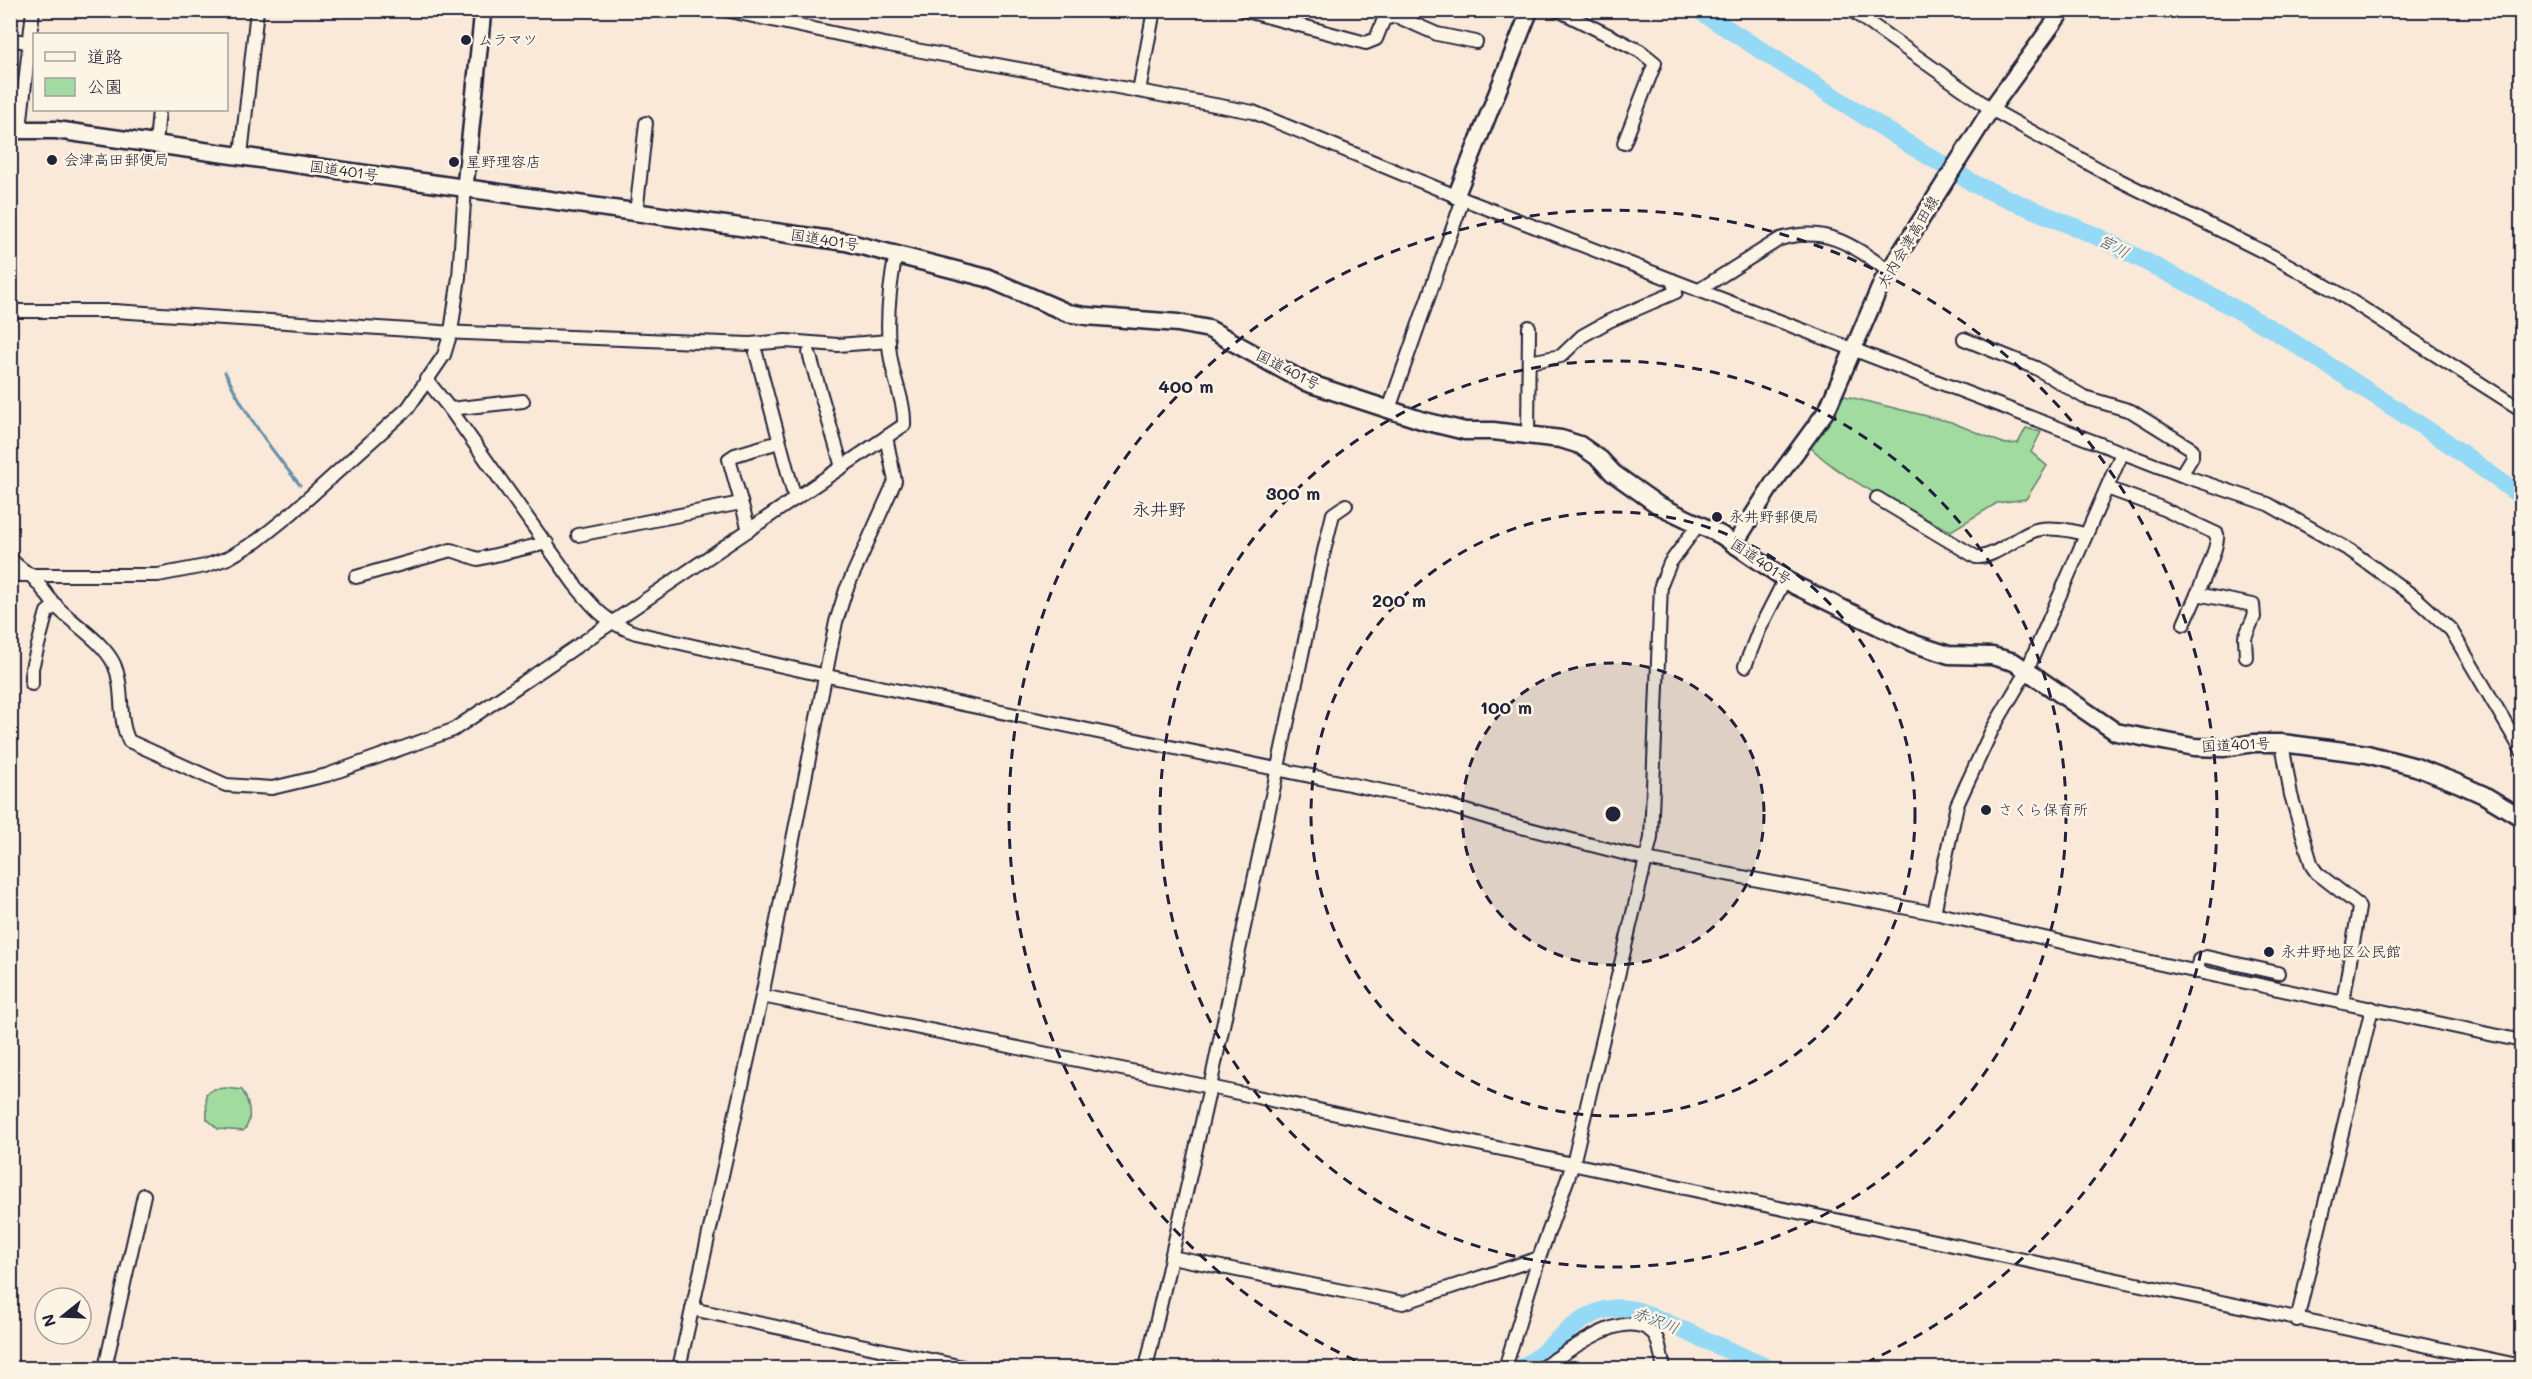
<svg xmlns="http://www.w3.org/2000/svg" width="2532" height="1379" font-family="Mali,'Klee One',sans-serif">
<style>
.green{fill:#a1dba0;stroke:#627e6e;stroke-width:1.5}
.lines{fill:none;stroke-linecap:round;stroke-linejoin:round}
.stream{stroke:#6690ab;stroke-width:3}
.river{stroke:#94d9f6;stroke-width:18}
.minor-casing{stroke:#22223b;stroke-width:16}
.major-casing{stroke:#22223b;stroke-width:20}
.highway-casing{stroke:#22223b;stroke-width:21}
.minor{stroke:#fcf5e5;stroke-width:12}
.major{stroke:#fcf5e5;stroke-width:15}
.highway{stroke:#fcf5e5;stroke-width:16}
.ring{fill:none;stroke:#22223b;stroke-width:3;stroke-dasharray:10 8}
.poi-dot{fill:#22223b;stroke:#fcf5e5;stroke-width:2}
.labels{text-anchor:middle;stroke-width:5;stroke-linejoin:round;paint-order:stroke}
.poi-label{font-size:15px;fill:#22223b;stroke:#fcf5e5;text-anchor:start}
.street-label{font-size:15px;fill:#22223b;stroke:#fcf5e5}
.water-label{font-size:16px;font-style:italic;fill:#445973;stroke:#fcf5e5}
.quarter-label{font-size:18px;fill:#22223b;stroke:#fcf5e5}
.centre{fill:#22223b;stroke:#fcf5e5;stroke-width:3}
.ring-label{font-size:18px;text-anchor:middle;font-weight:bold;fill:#22223b;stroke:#fcf5e5;stroke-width:5;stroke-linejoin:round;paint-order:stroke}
</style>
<rect width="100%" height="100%" fill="#fae9d9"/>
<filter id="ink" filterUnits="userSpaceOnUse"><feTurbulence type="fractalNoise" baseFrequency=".0167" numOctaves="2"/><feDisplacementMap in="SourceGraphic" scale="12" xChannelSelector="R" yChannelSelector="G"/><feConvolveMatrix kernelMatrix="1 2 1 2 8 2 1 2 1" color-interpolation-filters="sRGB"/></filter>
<g filter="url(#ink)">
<g class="green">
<path d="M 1837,394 L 1951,422 L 2005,444 L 2018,443 L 2026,428 L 2041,432 L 2031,452 L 2047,466 L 2026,499 L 1997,503 L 1951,531 C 1903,507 1849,485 1810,447 Z"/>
<path d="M 227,1088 L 242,1090 C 249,1101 254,1121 243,1131 L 218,1129 L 207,1119 L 206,1094 L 214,1089 Z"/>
</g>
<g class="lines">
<path class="stream" d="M 225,372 C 245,414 270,449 300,485"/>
<g class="river">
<path d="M 1698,10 L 1902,140 L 1978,186 L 2096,236 L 2203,291 L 2277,332 L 2445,441 L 2522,497"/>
<path d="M 1519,1368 C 1531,1364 1540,1356 1549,1347 C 1580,1320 1604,1297 1647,1314 L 1768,1368"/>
</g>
<g class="minor-casing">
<g id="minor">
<path d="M 725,10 L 889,45 L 1253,112 L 1463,199 L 1672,280 L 2181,475 L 2268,504 L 2351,551 L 2416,598 L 2451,630 L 2522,751"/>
<path d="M 1243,10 L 1366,43 L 1376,39 L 1384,19 L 1396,16 L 1437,34 L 1476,42"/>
<path d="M 1558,10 L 1640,51 L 1655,63 L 1624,143"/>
<path d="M 1851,10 L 1991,109 L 2111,176 L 2272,256 L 2337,292 L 2522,410"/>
<path d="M 10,40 L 30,42"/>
<path d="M 1139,91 L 1154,10"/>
<path d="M 20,129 L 33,10"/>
<path d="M 156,144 L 159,110"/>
<path d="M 241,155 L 257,10"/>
<path d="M 636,214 L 646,123"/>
<path d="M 1699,290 L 1780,239 C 1826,225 1852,245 1889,271"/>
<path d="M 10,311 L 114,311 L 441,332 L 723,343 L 750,344 L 786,341 L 838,345 L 889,341"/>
<path d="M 1964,339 L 2036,368 L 2084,397 L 2131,411 L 2192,449 L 2192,457 L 2181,475"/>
<path d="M 756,353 L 795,499"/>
<path d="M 809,353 L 842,467"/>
<path d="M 1529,362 L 1561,356 L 1582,336 L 1609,321 L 1676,292 L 1672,280"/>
<path d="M 426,379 L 450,409 L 575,585 C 595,609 606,623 636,633 L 827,676 L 1436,802 L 1502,822 L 1646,859 L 1934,913 L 2128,957 L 2522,1041"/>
<path d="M 450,409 L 523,401"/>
<path d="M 1389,409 L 1463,199"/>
<path d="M 1528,435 L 1529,327"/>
<path d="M 2107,488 L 2159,507 L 2217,534 C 2220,548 2191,607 2184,624"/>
<path d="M 1877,498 L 1976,557 C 1991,559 2016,538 2031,532 C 2044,525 2073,530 2086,535"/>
<path d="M 749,530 L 729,459 L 735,455 L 779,442"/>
<path d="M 578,535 L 741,503"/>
<path d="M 10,558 C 17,567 23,569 31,576 C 40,584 47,596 55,605 C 73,624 102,640 114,664 C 125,689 117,718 129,741 L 226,785 L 272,788 L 327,775 L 453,730 L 904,425 C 905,404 896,386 892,365 C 884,329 889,289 896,253"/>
<path d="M 10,575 L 158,575 L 205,566 L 228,558 L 257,541 L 292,513 L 408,408 L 444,355 L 451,332 L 459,277 L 465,187"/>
<path d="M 356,577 L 451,550 L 478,559 L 547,543"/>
<path d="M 2197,594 L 2253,605 L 2254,617 L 2245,637 L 2246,657"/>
<path d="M 1745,666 L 1759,630 L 1785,579"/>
<path d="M 32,684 L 32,668 L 45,619 L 47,612 L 56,605"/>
<path d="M 2282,743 L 2291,795 L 2312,866 L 2317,873 L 2357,904 L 2359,908 L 2343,1002"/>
<path d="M 1934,913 L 1957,805 L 1992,730 L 2027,670 L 2122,453"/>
<path d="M 2197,972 L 2199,960 L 2206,957 L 2278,973"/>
<path d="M 762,996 L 1210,1087 L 2522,1366"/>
<path d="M 1171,1257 L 1403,1303 L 1539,1258"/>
<path d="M 692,1309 L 968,1368"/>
<path d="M 2297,1320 L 2372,1008"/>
<path d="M 105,1368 L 144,1195"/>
<path d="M 679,1368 L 762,996 L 836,622 L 846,590 L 895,481 L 886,437"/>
<path d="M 1146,1368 L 1210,1087 L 1324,551 L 1333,514 L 1346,505"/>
<path d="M 1505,1368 L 1539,1258 L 1573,1164 L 1651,838 L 1661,585 L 1670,563 L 1698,525"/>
<path d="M 1541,1368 C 1566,1354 1624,1305 1653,1333 C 1660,1340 1661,1359 1664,1368"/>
</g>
</g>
<g class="major-casing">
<g id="major">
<path d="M 465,187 L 483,10"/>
<path d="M 1456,196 L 1530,10"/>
<path d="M 1734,545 L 1772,485 L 1827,410 L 1883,280 L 1991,109 L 2063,10"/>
</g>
</g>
<g class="highway-casing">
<path id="highway" d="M 10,130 L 56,130 L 846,242 L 987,278 L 1068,313 L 1086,316 L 1178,323 L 1209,329 L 1305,382 L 1424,421 L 1465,431 L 1493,431 L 1561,439 L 1580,445 L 1600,459 L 1613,473 L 1658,505 L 1721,535 L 1794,585 L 1915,644 L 1949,655 L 1992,656 L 2014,662 L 2116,732 L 2194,747 L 2224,748 L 2254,743 L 2282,743 L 2367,754 L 2416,767 L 2457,783 L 2484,795 L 2522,818"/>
</g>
<use href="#minor" class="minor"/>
<use href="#major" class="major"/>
<use href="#highway" class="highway"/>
</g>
</g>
<circle cx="1613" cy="814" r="151" fill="#22223b" fill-opacity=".12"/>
<g class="ring">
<circle cx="1613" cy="814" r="151"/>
<circle cx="1613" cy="814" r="302"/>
<circle cx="1613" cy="814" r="453"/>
<path d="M1372 1368A604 604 0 1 1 1854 1368"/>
</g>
<g class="poi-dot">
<circle cx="466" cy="40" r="6"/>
<circle cx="52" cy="160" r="6"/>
<circle cx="454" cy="162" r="6"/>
<circle cx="1717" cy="517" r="6"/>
<circle cx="1986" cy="810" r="6"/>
<circle cx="2269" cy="952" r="6"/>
</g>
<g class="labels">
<g class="poi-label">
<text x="478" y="45">ムラマツ</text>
<text x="64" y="165">会津高田郵便局</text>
<text x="466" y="167">星野理容店</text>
<text x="1729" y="522">永井野郵便局</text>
<text x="1998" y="815">さくら保育所</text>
<text x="2281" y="957">永井野地区公民館</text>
</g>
<g class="street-label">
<text transform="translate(344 171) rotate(8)" y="5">国道401号</text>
<text transform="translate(825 240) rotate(9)" y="5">国道401号</text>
<text transform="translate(1908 242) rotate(-59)" y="5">大内会津高田線</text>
<text transform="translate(1288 370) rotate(27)" y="5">国道401号</text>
<text transform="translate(1761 562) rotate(34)" y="5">国道401号</text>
<text transform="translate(2236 745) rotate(-3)" y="5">国道401号</text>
</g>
<g class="water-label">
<text transform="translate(2114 246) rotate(28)" y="6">宮川</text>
<text transform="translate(1656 1320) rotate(21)" y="6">赤沢川</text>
</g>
<g class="quarter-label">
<text x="1159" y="516">永井野</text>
</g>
</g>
<circle cx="1613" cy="814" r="9" class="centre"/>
<g class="ring-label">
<text x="1186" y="393">400 m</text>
<text x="1293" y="500">300 m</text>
<text x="1399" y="607">200 m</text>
<text x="1506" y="714">100 m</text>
</g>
<rect width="2532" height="1379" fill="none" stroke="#fcf5e5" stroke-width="36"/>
<rect x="18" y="18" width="2496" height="1343" fill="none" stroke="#22223b" stroke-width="2" filter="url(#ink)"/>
<rect x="33" y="33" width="195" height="78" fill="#fcf5e5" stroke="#a5a1a1" stroke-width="1.5"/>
<rect x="45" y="52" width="30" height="9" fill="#fcf5e5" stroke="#a5a1a1" stroke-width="1.5"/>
<text x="87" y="63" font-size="18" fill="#22223b">道路</text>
<rect x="45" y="78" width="30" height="18" fill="#a1dba0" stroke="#a5a1a1" stroke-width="1.5"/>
<text x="87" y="93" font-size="18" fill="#22223b">公園</text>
<g transform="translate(63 1316) rotate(252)"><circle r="28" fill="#fcf5e5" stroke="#a5a1a1" stroke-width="1.5"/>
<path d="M0-4.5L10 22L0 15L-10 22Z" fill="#22223b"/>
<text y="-9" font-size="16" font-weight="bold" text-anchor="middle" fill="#22223b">N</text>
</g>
</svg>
